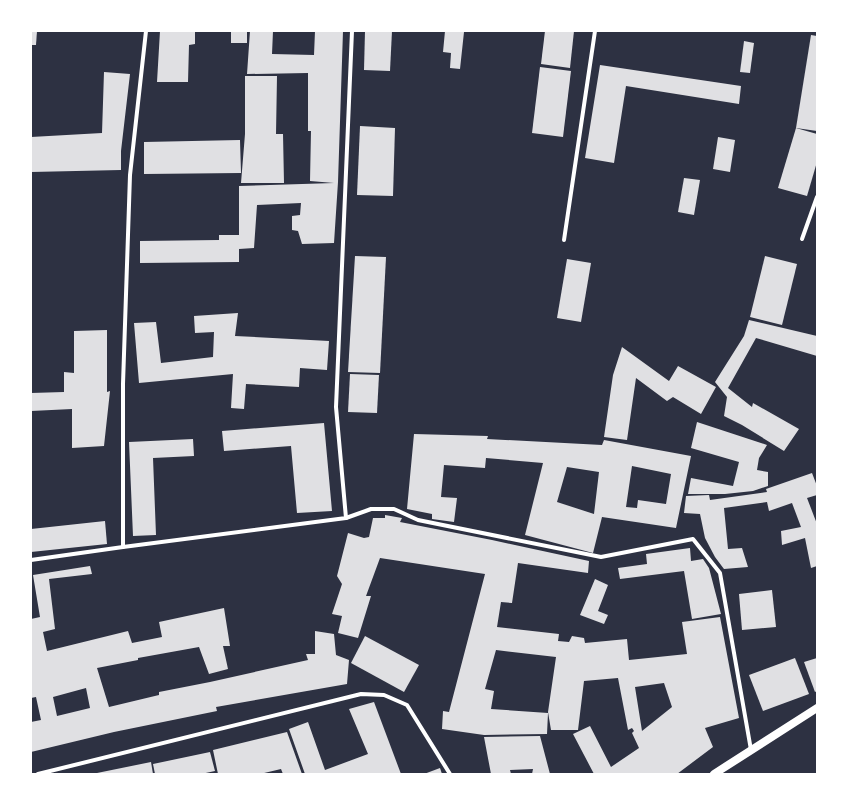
<svg xmlns="http://www.w3.org/2000/svg" width="848" height="805" font-family="Mulish,sans-serif">
<style>
.building{fill:#e0e0e3;fill-rule:evenodd}
.lines{fill:none;stroke-linecap:round;stroke-linejoin:round}
.minor{stroke:#fff;stroke-width:4}
.secondary{stroke:#fff;stroke-width:8}
</style>
<rect width="100%" height="100%" fill="#2d3142"/>
<g class="building">
<path d="M 31,31 L 37,31 L 36,45 L 31,45 Z"/>
<path d="M 160,31 L 195,31 L 195,44 L 189,45 L 188,82 L 157,82 Z"/>
<rect x="231" y="31" width="16" height="12"/>
<path d="M 250,31 L 273,31 L 272,54 L 314,55 L 315,31 L 343,31 L 338,182 L 334,243 L 302,244 L 298,231 L 292,230 L 292,216 L 300,215 L 301,203 L 257,205 L 254,248 L 239,249 L 239,262 L 140,263 L 140,241 L 219,240 L 219,235 L 239,235 L 239,186 L 334,183 L 310,181 L 311,131 L 308,131 L 308,73 L 247,74 Z"/>
<path d="M 365,31 L 392,31 L 390,71 L 364,70 Z"/>
<path d="M 445,31 L 464,32 L 460,69 L 450,68 L 451,53 L 443,52 Z"/>
<path d="M 545,31 L 574,31 L 570,68 L 541,64 Z"/>
<path d="M 811,35 L 817,36 L 817,131 L 796,128 Z"/>
<path d="M 744,41 L 754,43 L 750,73 L 740,72 Z"/>
<path d="M 600,65 L 741,86 L 739,104 L 626,86 L 614,163 L 585,158 Z"/>
<path d="M 540,67 L 571,71 L 563,137 L 532,133 Z"/>
<path d="M 104,72 L 130,74 L 121,151 L 121,170 L 31,172 L 31,137 L 102,133 Z"/>
<path d="M 245,76 L 277,76 L 276,134 L 283,134 L 284,183 L 241,183 L 245,134 Z"/>
<path d="M 360,126 L 395,128 L 393,196 L 357,195 Z"/>
<path d="M 796,128 L 817,134 L 817,162 L 807,196 L 778,188 Z"/>
<path d="M 718,137 L 735,140 L 730,172 L 713,169 Z"/>
<path d="M 240,140 L 241,173 L 144,174 L 144,142 Z"/>
<path d="M 684,178 L 700,180 L 694,215 L 678,212 Z"/>
<path d="M 355,256 L 386,257 L 380,373 L 348,372 Z"/>
<path d="M 765,256 L 797,264 L 782,325 L 750,317 Z"/>
<path d="M 567,259 L 591,263 L 581,322 L 557,318 Z"/>
<path d="M 238,313 L 235,336 L 329,341 L 327,370 L 300,368 L 299,387 L 246,384 L 244,409 L 231,408 L 233,374 L 139,383 L 134,323 L 156,322 L 161,363 L 213,357 L 214,332 L 195,333 L 194,316 Z"/>
<path d="M 749,320 L 817,336 L 817,356 L 756,338 L 728,388 L 752,407 L 753,403 L 799,429 L 784,451 L 742,425 L 724,416 L 727,397 L 715,382 L 744,336 Z"/>
<path d="M 107,330 L 107,392 L 110,391 L 104,446 L 72,448 L 72,409 L 31,411 L 31,393 L 64,392 L 64,372 L 74,373 L 74,331 Z"/>
<path d="M 622,347 L 669,381 L 678,366 L 716,387 L 701,414 L 673,397 L 667,401 L 636,378 L 627,440 L 604,437 L 613,375 Z"/>
<path d="M 350,374 L 379,375 L 377,413 L 348,412 Z"/>
<path d="M 697,422 L 767,445 L 759,458 L 757,470 L 768,472 L 768,486 L 753,491 L 725,494 L 688,494 L 691,478 L 733,486 L 739,462 L 691,448 Z"/>
<path d="M 324,423 L 332,511 L 297,513 L 291,446 L 224,451 L 222,431 Z"/>
<path d="M 414,434 L 488,436 L 487,439 L 602,445 L 604,440 L 691,456 L 676,528 L 602,517 L 593,553 L 525,535 L 543,463 L 486,458 L 485,468 L 444,465 L 441,497 L 457,498 L 454,522 L 432,519 L 432,514 L 407,509 ZM 632,466 L 671,474 L 666,504 L 638,500 L 637,508 L 626,507 ZM 567,467 L 599,472 L 594,514 L 557,502 Z"/>
<path d="M 193,439 L 194,456 L 153,458 L 156,535 L 133,536 L 129,442 Z"/>
<path d="M 812,473 L 817,486 L 817,495 L 807,498 L 817,524 L 817,566 L 811,568 L 805,538 L 782,545 L 781,531 L 801,527 L 792,503 L 769,511 L 767,502 L 724,508 L 728,549 L 742,548 L 748,567 L 724,569 L 715,557 L 705,538 L 700,514 L 684,513 L 686,496 L 709,495 L 710,500 L 767,492 L 766,489 Z"/>
<path d="M 385,515 L 402,518 L 400,522 L 492,540 L 589,561 L 588,573 L 518,563 L 512,603 L 501,602 L 497,627 L 559,634 L 558,641 L 569,642 L 572,636 L 584,638 L 585,643 L 627,639 L 629,660 L 687,654 L 682,622 L 720,617 L 739,718 L 705,728 L 713,747 L 677,774 L 594,774 L 573,734 L 590,726 L 611,767 L 639,748 L 632,733 L 634,731 L 632,728 L 628,730 L 618,678 L 584,681 L 578,730 L 551,730 L 548,712 L 556,657 L 496,650 L 485,689 L 494,691 L 491,709 L 548,713 L 547,734 L 484,735 L 442,729 L 443,711 L 449,712 L 485,574 L 380,558 L 366,596 L 371,596 L 358,638 L 338,633 L 342,616 L 332,614 L 342,584 L 337,576 L 348,533 L 364,538 L 369,537 L 373,518 L 385,518 ZM 664,683 L 672,707 L 642,731 L 635,687 Z"/>
<path d="M 105,521 L 107,544 L 31,552 L 31,529 Z"/>
<path d="M 690,548 L 691,561 L 703,559 L 709,568 L 721,614 L 692,619 L 684,571 L 620,579 L 618,568 L 647,564 L 646,554 Z"/>
<path d="M 90,566 L 92,574 L 49,579 L 55,629 L 43,632 L 47,651 L 128,631 L 132,643 L 162,637 L 159,622 L 224,608 L 230,646 L 223,646 L 228,669 L 209,674 L 199,647 L 138,658 L 138,660 L 97,668 L 109,707 L 159,695 L 159,692 L 210,682 L 308,660 L 306,654 L 315,654 L 315,631 L 334,634 L 336,655 L 349,660 L 347,684 L 216,707 L 217,711 L 114,732 L 31,752 L 31,722 L 41,720 L 36,697 L 31,698 L 31,619 L 40,617 L 33,575 ZM 86,688 L 90,708 L 57,716 L 53,697 Z"/>
<path d="M 595,579 L 608,585 L 598,611 L 608,615 L 604,624 L 580,615 Z"/>
<path d="M 772,590 L 776,627 L 742,630 L 739,594 Z"/>
<path d="M 365,636 L 419,665 L 404,692 L 351,663 Z"/>
<path d="M 795,658 L 809,694 L 763,711 L 749,675 Z"/>
<path d="M 817,658 L 817,691 L 815,692 L 804,662 Z"/>
<path d="M 374,702 L 401,774 L 305,774 L 289,729 L 308,722 L 325,770 L 368,754 L 349,709 Z"/>
<path d="M 287,732 L 302,774 L 283,774 L 281,769 L 260,774 L 218,774 L 213,750 Z"/>
<path d="M 540,736 L 550,774 L 532,774 L 533,769 L 510,770 L 511,774 L 491,774 L 484,737 Z"/>
<path d="M 210,752 L 215,771 L 201,774 L 155,774 L 153,764 Z"/>
<path d="M 151,762 L 153,774 L 97,774 L 97,773 Z"/>
<path d="M 440,768 L 442,774 L 424,774 Z"/>
</g>
<g class="lines">
<g class="minor">
<path d="M 802,239 L 817,197"/>
<path d="M 564,240 L 595,31"/>
<path d="M 346,518 L 371,509 L 394,509 L 418,520 L 601,557 L 693,539 L 720,573 L 751,750"/>
<path d="M 123,547 L 346,518 L 336,407 L 352,31"/>
<path d="M 31,560 L 123,547 L 123,384 L 130,175 L 146,31"/>
<path d="M 38,774 L 361,694 L 384,695 L 407,705 L 450,774"/>
</g>
<path class="secondary" d="M 714,774 L 817,708"/>
</g>
<rect width="848" height="805" fill="none" stroke="#ffffff" stroke-width="64"/>
</svg>
